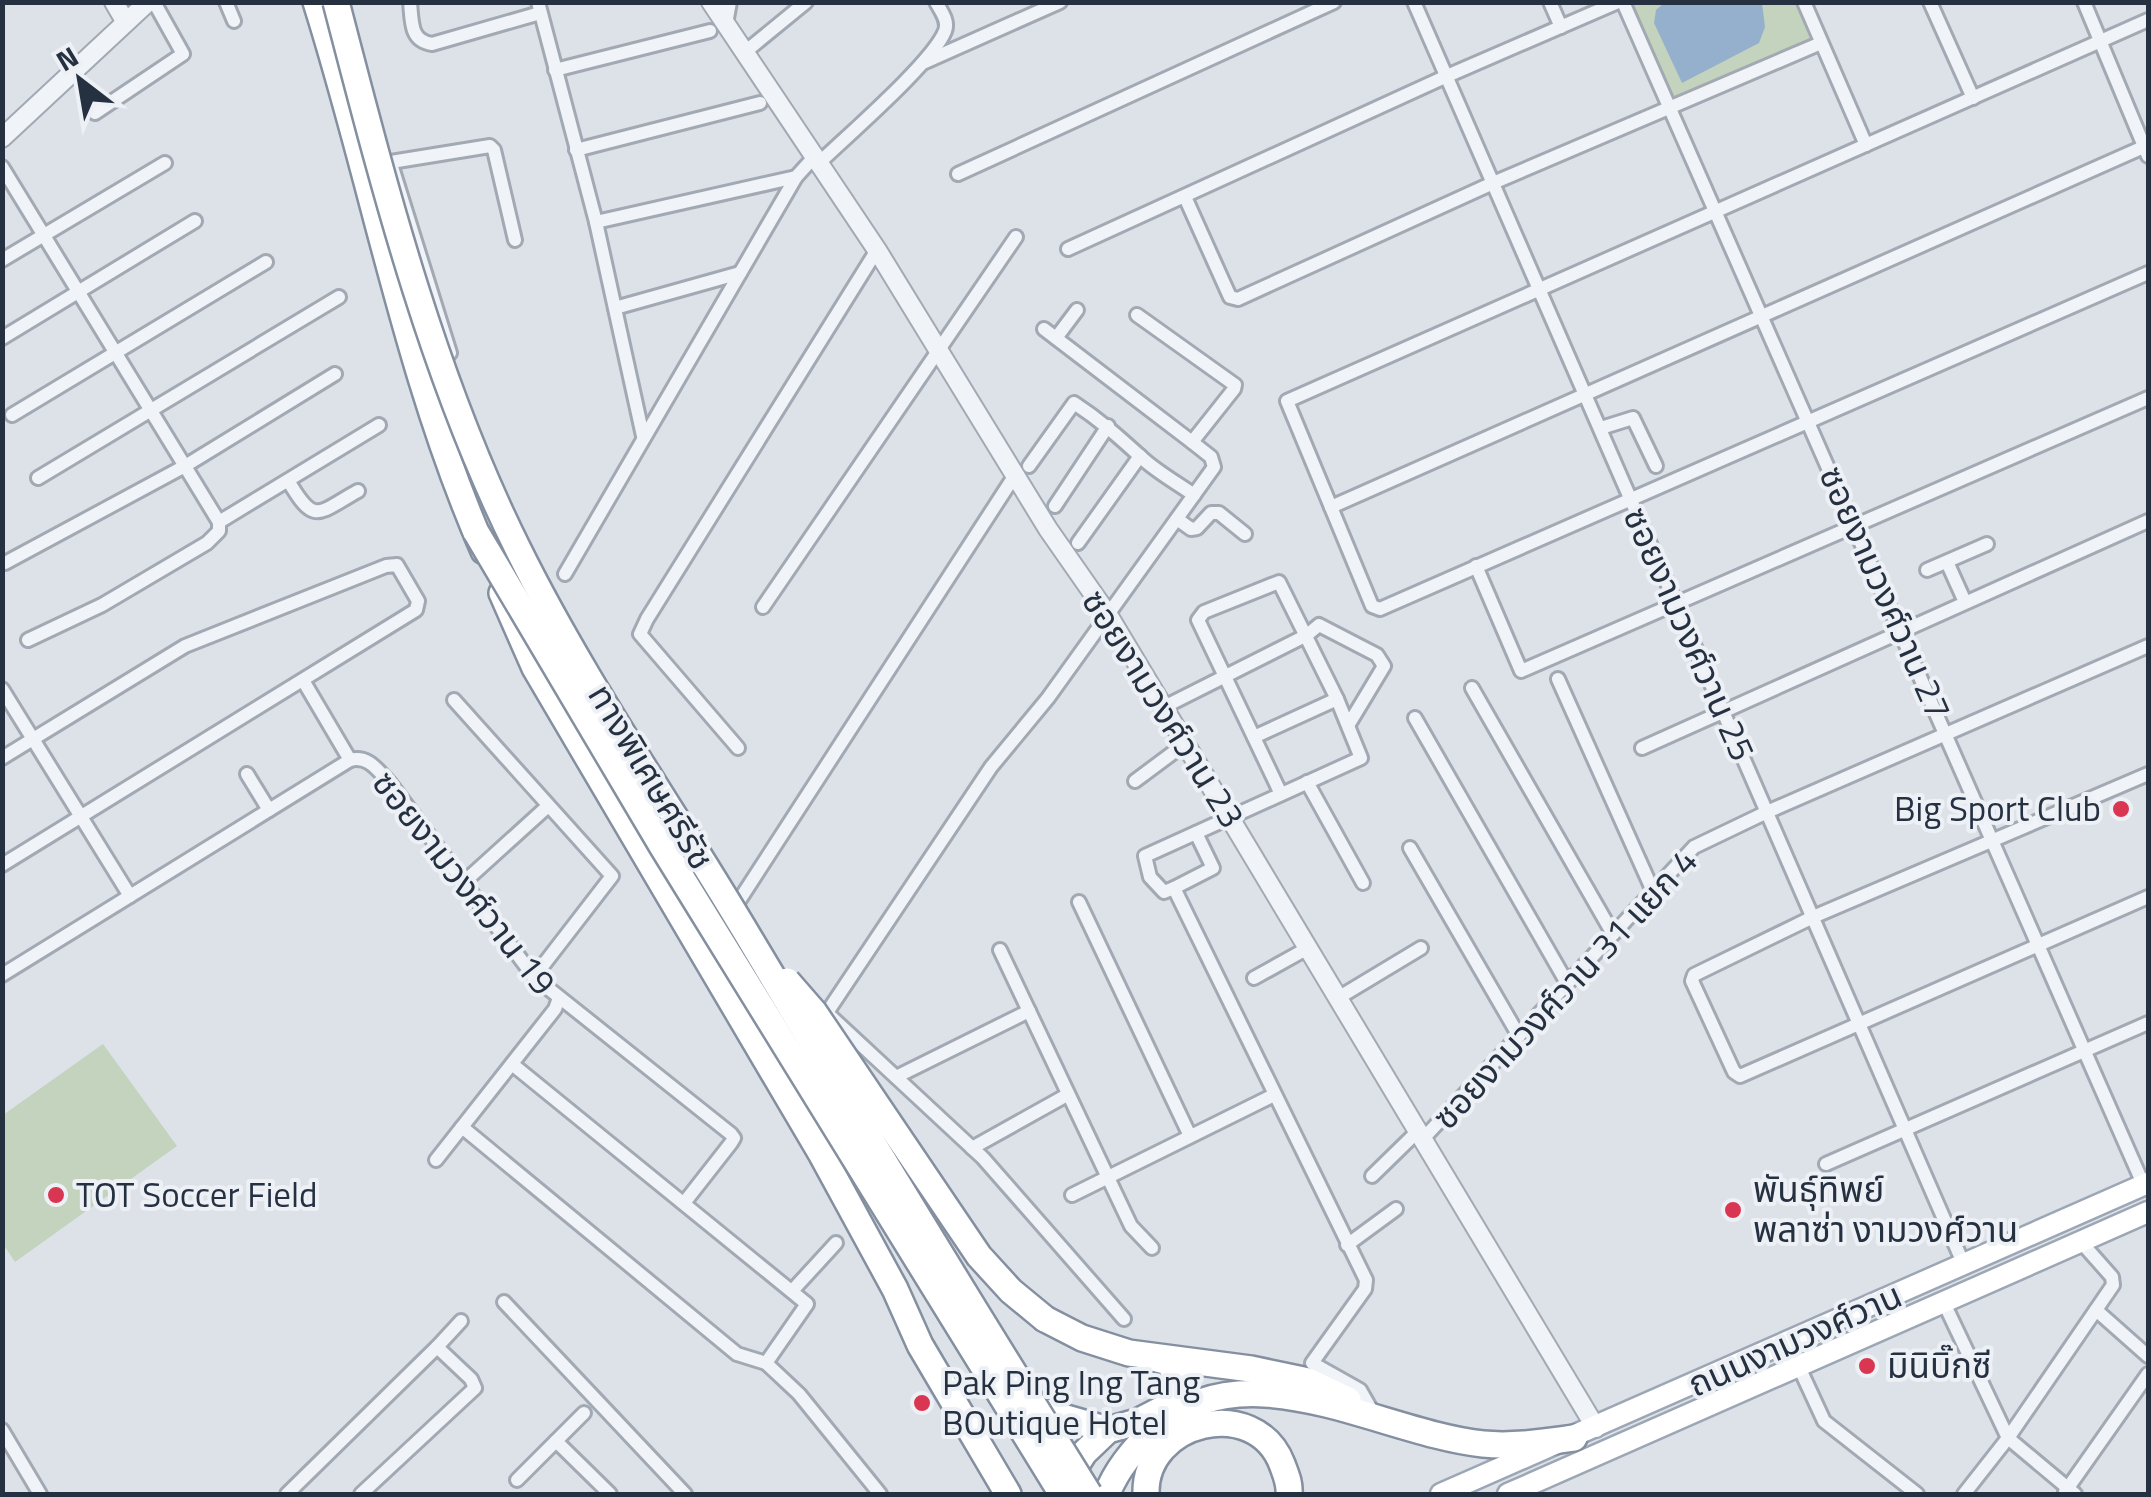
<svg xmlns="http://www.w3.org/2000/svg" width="2151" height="1497" font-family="'Titillium Web','Noto Sans Thai',sans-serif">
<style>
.green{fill:#c4d3be}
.water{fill:#95b0cc}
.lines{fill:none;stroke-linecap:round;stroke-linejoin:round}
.minor-casing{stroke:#a2a9b3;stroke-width:18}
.tertiary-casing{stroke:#a2a9b3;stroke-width:22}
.primary-casing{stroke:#9ca6b5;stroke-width:25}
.motorway-casing{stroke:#848fa0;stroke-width:30}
.minor{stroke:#f0f3f7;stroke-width:12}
.tertiary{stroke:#f0f3f7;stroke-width:18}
.primary{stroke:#fff;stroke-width:20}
.motorway{stroke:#fff;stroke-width:25}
.motorway-bridge-casing{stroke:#848fa0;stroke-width:30;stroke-linecap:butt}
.motorway-bridge{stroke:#fff;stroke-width:25}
.poi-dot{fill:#d93751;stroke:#edf1f6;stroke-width:4}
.labels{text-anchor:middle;stroke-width:8;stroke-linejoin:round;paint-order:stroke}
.street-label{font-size:35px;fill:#253041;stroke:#edf1f6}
.poi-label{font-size:35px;fill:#253041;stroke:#edf1f6;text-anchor:start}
</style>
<rect width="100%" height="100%" fill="#dde2e9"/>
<g class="green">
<path d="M 1625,2 L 1800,3 L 1817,41 L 1666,106 Z"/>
<path d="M 103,1044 L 177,1146 L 15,1262 L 3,1244 L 3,1115 Z"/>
</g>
<path class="water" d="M 1762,3 L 1765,27 L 1759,43 L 1682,83 L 1654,23 L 1656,10 L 1664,3 Z"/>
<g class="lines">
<g class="minor-casing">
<g id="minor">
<path d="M 226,2 L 234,21"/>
<path d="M 410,2 C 412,22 410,41 432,44 L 540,13"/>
<path d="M 538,2 L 596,222 L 643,436"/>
<path d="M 1414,2 L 1964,1265"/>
<path d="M 1550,2 L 1561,27"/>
<path d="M 1623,2 L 2144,1186"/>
<path d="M 1804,2 L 1866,145"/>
<path d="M 1930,2 L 1973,98"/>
<path d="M 2084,2 L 2148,156"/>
<path d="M 2148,20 L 1287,401 L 1372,606 L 1380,609 L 2148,273"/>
<path d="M 726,24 L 730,2"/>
<path d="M 745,52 L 806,2"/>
<path d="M 925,62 L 1060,2"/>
<path d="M 555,70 L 710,31"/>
<path d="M 95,113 L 183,54 L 154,2"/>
<path d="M 576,150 L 760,103"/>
<path d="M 391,162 L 490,146 L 494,150 L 515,240"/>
<path d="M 819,163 C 847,136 933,62 945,31 C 949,21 941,11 936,2"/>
<path d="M 2,167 L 219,522 L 219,531 L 207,543 L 102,605 L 28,640"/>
<path d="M 392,167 L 450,353"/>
<path d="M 958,174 L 1334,2"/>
<path d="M 1185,197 L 1230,297 L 1238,299 L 1493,183 L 1821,43"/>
<path d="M 596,222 L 796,177"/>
<path d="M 1068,249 L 1447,76 L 1618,2"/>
<path d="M 2,260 L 165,163"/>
<path d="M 615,308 L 740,273"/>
<path d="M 1137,315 L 1235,385 L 1234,389 L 1192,442"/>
<path d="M 2,338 L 195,221"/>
<path d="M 1056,338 L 1077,310"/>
<path d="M 12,415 L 266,262"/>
<path d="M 1601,428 L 1633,418 L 1656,466"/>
<path d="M 1029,466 L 1074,403 C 1100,420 1119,437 1142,458 C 1157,472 1177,483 1194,495"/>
<path d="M 38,478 L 339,297"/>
<path d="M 289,482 C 315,526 318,513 358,491"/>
<path d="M 1055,506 L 1108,426"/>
<path d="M 1331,507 L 2148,145"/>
<path d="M 1177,519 L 1191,529 L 1197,528 L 1211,513 L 1219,513 L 1245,534"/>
<path d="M 219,522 L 379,425"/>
<path d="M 1078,543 L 1140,456"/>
<path d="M 1947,562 L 1965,602"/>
<path d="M 5,563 L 185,466 L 335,374"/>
<path d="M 1476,566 L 1521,671 L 2148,398"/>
<path d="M 1927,570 L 1987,544"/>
<path d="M 565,574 L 796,177 L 815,156"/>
<path d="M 763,607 L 1016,237"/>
<path d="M 1558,679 L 1653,891"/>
<path d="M 304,682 L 350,760"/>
<path d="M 1472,688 L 1613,934"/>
<path d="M 2,689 L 130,896"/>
<path d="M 454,700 L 612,876 L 534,977"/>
<path d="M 1164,707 L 1307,635 L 1319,625 L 1377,655 L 1384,666 L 1349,724"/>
<path d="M 1415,718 L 1567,983"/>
<path d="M 1254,737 L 1337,699"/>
<path d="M 738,748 L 640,634 L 647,619 L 877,250"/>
<path d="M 1642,748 L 2148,521"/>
<path d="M 2,758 L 185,646 L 386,566 L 397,565 L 418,601 L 416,610 L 2,865"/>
<path d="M 247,774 L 269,810"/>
<path d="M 2148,774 L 1813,917 L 1694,975 L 1692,981 L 1734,1072 L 1740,1076 L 2148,897"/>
<path d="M 1135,781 L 1186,743"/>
<path d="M 1307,782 L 1363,883"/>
<path d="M 1281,794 L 1198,620 L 1204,612 L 1279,582 L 1337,699 L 1361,758 L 1145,856 L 1150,877 L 1164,892 L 1174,888 L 1366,1280 L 1365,1289 L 1312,1363 L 1360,1390 L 1372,1411"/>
<path d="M 1410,848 L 1519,1036"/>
<path d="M 463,883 L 548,806"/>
<path d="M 1174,888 L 1213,868 L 1196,833"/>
<path d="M 1079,902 L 1190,1136"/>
<path d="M 733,910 L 1015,475"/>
<path d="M 1000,950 L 1131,1226 L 1152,1248"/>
<path d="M 2,975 L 350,760 C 369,755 378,771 390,783 L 534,977 L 731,1134 L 734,1138 L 731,1143 L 684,1203"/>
<path d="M 1254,978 L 1308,948"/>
<path d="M 1338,998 L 1421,948"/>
<path d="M 827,1013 L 983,1158 L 1124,1319"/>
<path d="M 820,1023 L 991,767 L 1048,698 L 1214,467 L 1211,457 L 1192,442 L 1044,329"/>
<path d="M 512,1064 L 807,1304 L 766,1363 L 799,1394 L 880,1494"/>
<path d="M 896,1077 L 1029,1011"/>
<path d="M 462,1127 L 737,1354 L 766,1363"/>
<path d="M 1422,1140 L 1694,847 L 1767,812 L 2148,646"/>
<path d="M 972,1148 L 1067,1095"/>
<path d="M 436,1160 L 555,1009 L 559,998"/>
<path d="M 1826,1164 L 2148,1023"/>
<path d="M 1372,1176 L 1417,1132"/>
<path d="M 1072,1195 L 1274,1095"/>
<path d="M 1347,1245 L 1396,1209"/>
<path d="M 792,1291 L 836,1243"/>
<path d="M 504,1302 L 685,1494"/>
<path d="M 1944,1303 L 2008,1438 L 2075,1494"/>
<path d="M 2096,1310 L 2148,1356"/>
<path d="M 437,1347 L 461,1321"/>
<path d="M 1799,1367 L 1824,1421 L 1917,1494"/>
<path d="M 584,1413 L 556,1441 L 610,1494"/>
<path d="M 2,1430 L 40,1494"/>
<path d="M 517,1480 L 556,1441"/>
<path d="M 2065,1492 L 2148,1374"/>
<path d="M 287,1494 L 437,1347 L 471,1379 L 475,1388 L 361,1494"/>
<path d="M 1964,1494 L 2008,1438 L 2113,1285 L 2112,1277 L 2081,1242"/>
</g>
</g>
<g class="tertiary-casing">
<g id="tertiary">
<path d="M 114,2 L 125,21"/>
<path d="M 711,2 L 877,250 L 1048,529 L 1108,615 L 1596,1428"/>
<path d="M 2,138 L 148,2"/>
</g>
</g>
<g class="primary-casing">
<g id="primary">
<path d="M 1441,1494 L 2148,1183"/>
<path d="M 1508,1494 L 2148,1212"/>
</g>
</g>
<g class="motorway-casing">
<g id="motorway">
<path d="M 316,2 C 374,185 407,376 484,551"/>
<path d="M 502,593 L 535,668 L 822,1155 L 895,1289 L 920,1345 L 1008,1494"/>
<path d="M 1045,1319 L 1082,1338 L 1129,1353 L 1251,1369 L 1308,1381 L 1348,1400"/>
<path d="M 1021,1405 L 1108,1430"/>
<path d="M 1064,1484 L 1084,1453 L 1108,1430 L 1137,1422 L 1164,1408 L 1180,1390 L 1178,1377 L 1168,1362 L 1153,1358"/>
<path d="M 1107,1494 C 1117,1468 1135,1447 1156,1428 C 1248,1347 1380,1433 1483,1444 C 1514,1447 1544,1442 1574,1438"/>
<path d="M 1146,1494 C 1144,1421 1255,1394 1282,1464 C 1286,1475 1290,1483 1289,1494"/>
</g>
</g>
<use href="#minor" class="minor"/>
<use href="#tertiary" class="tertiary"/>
<use href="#primary" class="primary"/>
<use href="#motorway" class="motorway"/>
<g class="motorway-bridge-casing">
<g id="motorway-bridge">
<path d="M 336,2 C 384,186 432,376 517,547 C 584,683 673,809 750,939 C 861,1125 974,1310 1089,1494"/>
<path d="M 476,532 L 662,846 L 1062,1494"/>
<path d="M 787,981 L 814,1012 L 979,1256 L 1011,1291 L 1045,1319"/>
</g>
</g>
<use href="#motorway-bridge" class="motorway-bridge"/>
</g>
<g class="poi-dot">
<circle cx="2121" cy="809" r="10"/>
<circle cx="56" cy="1195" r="10"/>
<circle cx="1733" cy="1210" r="10"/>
<circle cx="1867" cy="1366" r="10"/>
<circle cx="922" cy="1403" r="10"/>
</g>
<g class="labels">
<g class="street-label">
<text transform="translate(1885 593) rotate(66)" y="12">ซอยงามวงศ์วาน 27</text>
<text transform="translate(1689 634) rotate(66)" y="12">ซอยงามวงศ์วาน 25</text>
<text transform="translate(1163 709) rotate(58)" y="12">ซอยงามวงศ์วาน 23</text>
<text transform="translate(651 777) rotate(59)" y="12">ทางพิเศษศรีรัช</text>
<text transform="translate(464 883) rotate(52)" y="12">ซอยงามวงศ์วาน 19</text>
<text transform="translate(1565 989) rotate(-47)" y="12">ซอยงามวงศ์วาน 31 แยก 4</text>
<text transform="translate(1795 1340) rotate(-24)" y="12">ถนนงามวงศ์วาน</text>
</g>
<g class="poi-label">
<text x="2101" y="821" text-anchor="end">Big Sport Club</text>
<text x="1753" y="1202">พันธุ์ทิพย์<tspan x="1753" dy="40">พลาซ่า งามวงศ์วาน</tspan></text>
<text x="76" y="1207">TOT Soccer Field</text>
<text x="1887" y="1378">มินิบิ๊กซี</text>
<text x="942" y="1395">Pak Ping Ing Tang<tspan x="942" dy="40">BOutique Hotel</tspan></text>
</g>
</g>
<rect width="2151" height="1497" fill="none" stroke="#253041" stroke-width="10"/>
<g transform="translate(80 80) rotate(329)" stroke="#edf1f6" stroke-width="8" paint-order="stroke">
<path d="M0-8L18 38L0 25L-18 38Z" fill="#253041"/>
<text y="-15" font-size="28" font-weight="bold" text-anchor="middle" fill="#253041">N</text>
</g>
</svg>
